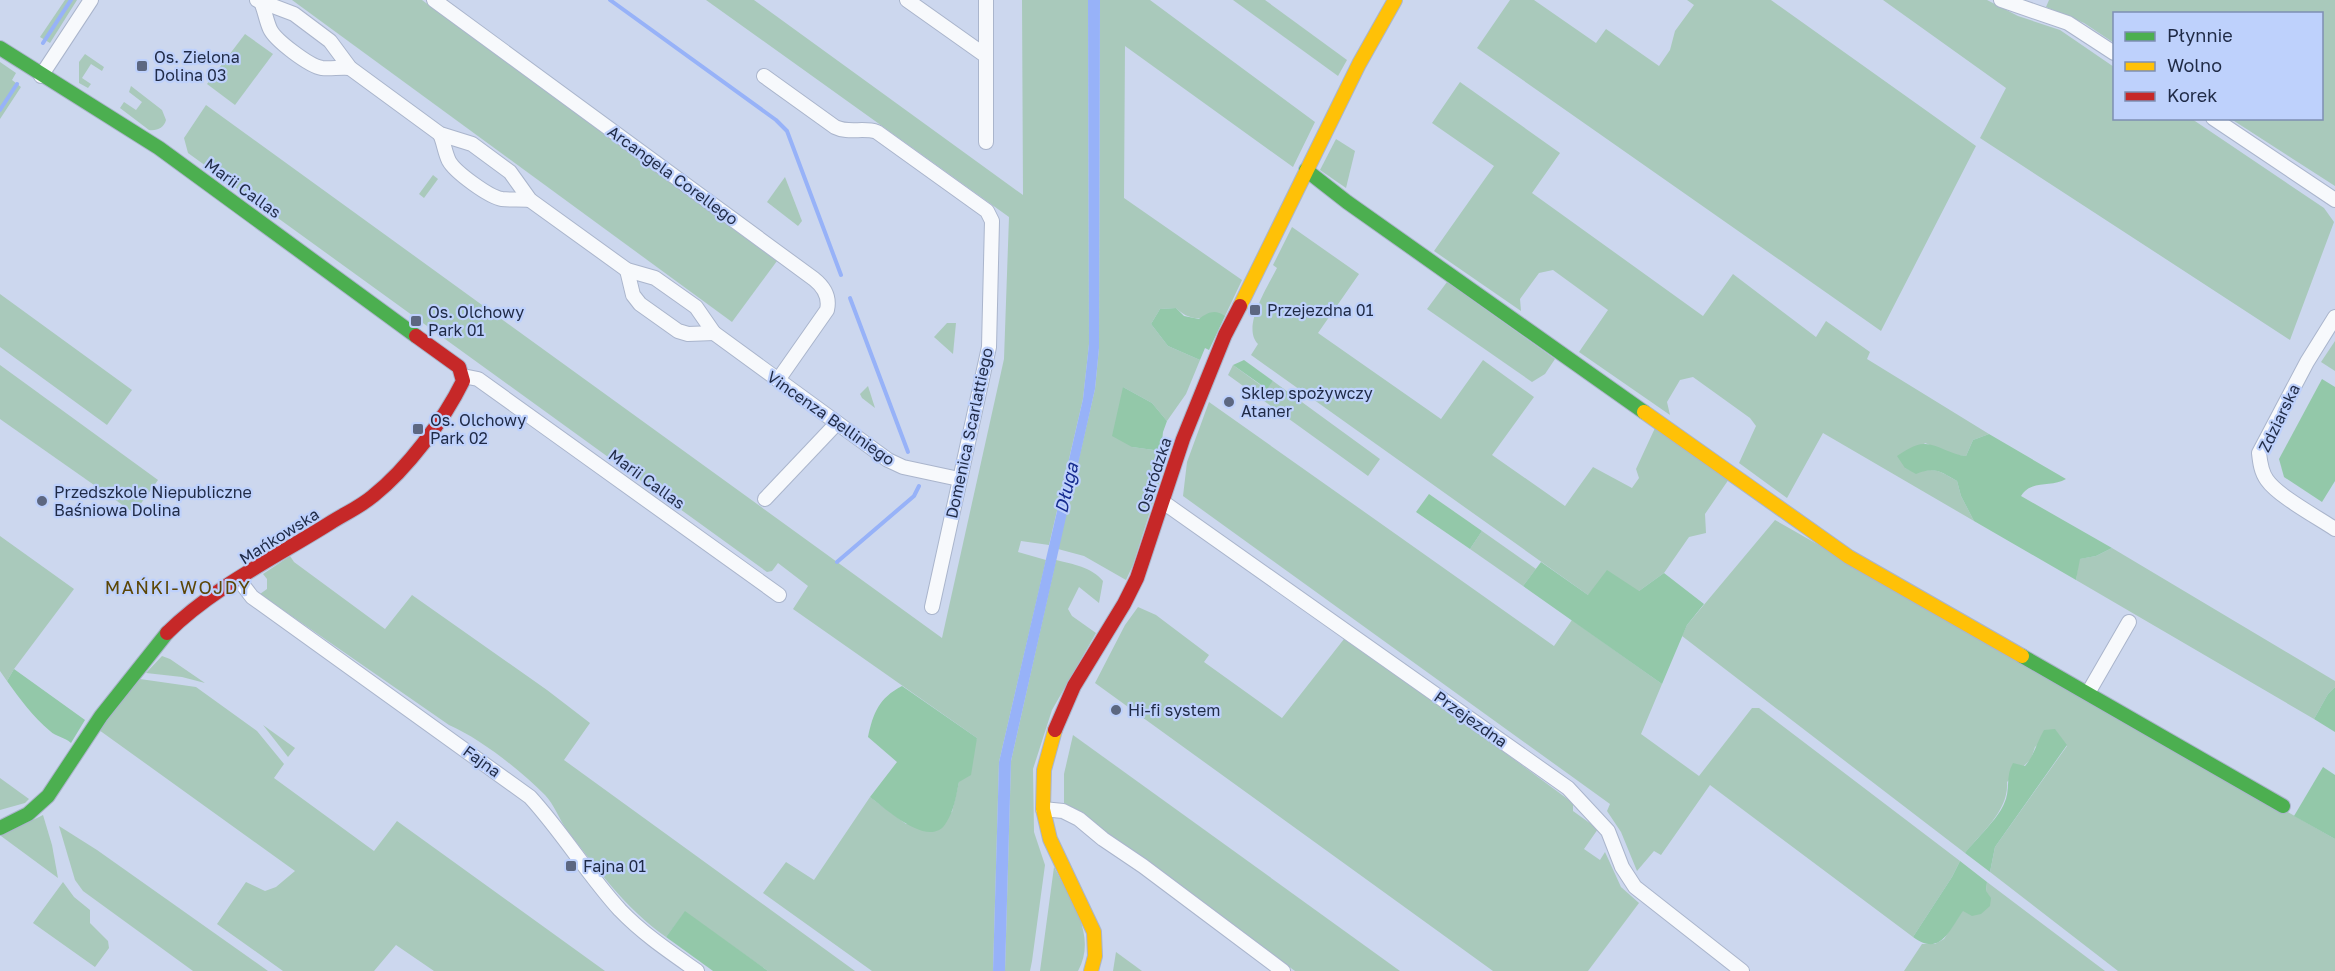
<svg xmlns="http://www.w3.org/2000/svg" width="2335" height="971" font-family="'Golos Text',sans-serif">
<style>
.green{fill:#a9c9bb}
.forest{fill:#93c8a9}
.water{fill:#97b2f8}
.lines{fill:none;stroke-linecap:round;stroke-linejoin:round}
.stream{stroke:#97b2f8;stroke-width:4}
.street-casing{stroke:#aab5cc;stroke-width:16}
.fast-casing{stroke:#aab5cc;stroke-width:16}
.slow-casing{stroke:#aab5cc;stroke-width:16}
.jam-casing{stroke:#aab5cc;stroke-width:16}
.street{stroke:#f7f9fc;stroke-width:14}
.fast{stroke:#4caf50;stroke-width:14}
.slow{stroke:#ffc107;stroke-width:14}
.jam{stroke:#c62828;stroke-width:14}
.poi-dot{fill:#5c6781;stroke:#bed1fc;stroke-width:2}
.labels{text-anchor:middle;stroke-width:4.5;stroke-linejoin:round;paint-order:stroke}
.poi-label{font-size:16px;fill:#1f2a46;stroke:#bed1fc;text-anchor:start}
.street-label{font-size:16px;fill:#1f2a46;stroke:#bed1fc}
.water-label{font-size:18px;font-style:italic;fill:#162b8f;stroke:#bed1fc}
.neighbourhood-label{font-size:18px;letter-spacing:1.5px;fill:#5c4606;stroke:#bed1fc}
</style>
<rect width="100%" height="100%" fill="#ccd7ee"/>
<g class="green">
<path d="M 65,0 L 77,0 L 50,43 L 40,37 Z"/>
<path d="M 292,0 L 422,0 L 777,261 L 732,322 Z"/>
<path d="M 706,0 L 754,0 L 1023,195 L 1022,0 L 1088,0 L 1089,344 L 1083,399 L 1049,545 L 1021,541 L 1018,552 L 1046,560 L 999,762 L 993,971 L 872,971 L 763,893 L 786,862 L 814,880 L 870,797 L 906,824 L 952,812 L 959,782 L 977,738 L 793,609 L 808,586 L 778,563 L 772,571 L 767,572 L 188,153 L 184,138 L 206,105 L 942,638 L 1004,359 L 1009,217 Z"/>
<path d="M 1100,0 L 1150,0 L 1315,122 L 1293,167 L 1125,46 L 1124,198 L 1242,280 L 1225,316 C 1205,318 1191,323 1176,308 L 1160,309 L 1151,324 L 1168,346 L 1200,360 L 1186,394 L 1167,421 L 1152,403 L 1123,387 L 1132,447 L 1161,451 L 1159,469 L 1155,477 L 1160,480 L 1133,565 L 1126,580 L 1084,556 L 1058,549 L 1095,389 L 1099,348 Z"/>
<path d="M 1233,0 L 1265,0 L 1347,60 L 1338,76 Z"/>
<path d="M 1510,0 L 1534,0 L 1596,43 L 1606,29 L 1659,66 L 1670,50 L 1675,31 L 1694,5 L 1687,0 L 1771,0 L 1976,146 L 1881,331 L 1477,48 Z"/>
<path d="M 1883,0 L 1987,0 L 2018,16 L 2060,30 L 2114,67 L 2114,118 L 2192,119 L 2324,208 L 2334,222 L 2290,340 L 1980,138 L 2006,88 Z"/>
<path d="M 2049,0 L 2335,0 L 2335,186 L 2231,119 L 2322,118 L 2322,14 L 2114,14 L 2114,43 L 2084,23 L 2046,7 Z"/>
<path d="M 245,34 L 273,54 L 235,105 L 207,84 Z"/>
<path d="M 85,54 L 104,67 L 102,71 L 91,64 L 82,78 L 91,84 L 88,88 L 79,83 L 79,62 Z"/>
<path d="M 0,62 L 16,73 L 12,80 L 21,87 L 0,119 Z"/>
<path d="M 1460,82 L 1560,153 L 1532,193 L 1703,316 L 1733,274 L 1816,337 L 1826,321 L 1870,352 L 1867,359 L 1989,434 L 1973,440 L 1966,456 L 1954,455 L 1925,443 L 1905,468 L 1916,473 C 1935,466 1941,472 1957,481 L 1961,496 L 1974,521 L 1823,433 L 1787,498 L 1739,463 L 1756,426 L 1750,418 L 1693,377 L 1680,380 L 1667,402 L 1670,415 L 1579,352 L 1608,310 L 1553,270 L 1539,273 L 1520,299 L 1521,311 L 1434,251 L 1494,166 L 1432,123 Z"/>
<path d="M 131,86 L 162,110 L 166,120 C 164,128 157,131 149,130 L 120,108 L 124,102 L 136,110 L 142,102 L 129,92 Z"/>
<path d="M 1336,139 L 1355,151 L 1346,188 L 1320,170 Z"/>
<path d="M 433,175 L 438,179 L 424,198 L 419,194 Z"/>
<path d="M 785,177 L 802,221 L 798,226 L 767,202 Z"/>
<path d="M 1292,227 L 1359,274 L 1318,333 L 1441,419 L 1483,360 L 1534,397 L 1492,455 L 1565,506 L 1593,467 L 1632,488 L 1639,478 L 1636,469 L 1655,428 L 1729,479 L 1705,514 L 1706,533 L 1689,537 L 1664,573 L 1639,591 L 1588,595 L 1251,355 L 1258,344 C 1241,327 1268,286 1277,268 L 1273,265 Z"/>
<path d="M 1447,282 L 1555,359 L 1545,374 L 1532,382 L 1427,309 Z"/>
<path d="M 0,294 L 132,390 L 107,425 L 0,347 Z"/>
<path d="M 947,323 L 956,323 L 953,354 L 934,337 Z"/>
<path d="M 2335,341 L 2335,371 L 2321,362 Z"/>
<path d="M 0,365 L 158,480 L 134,513 L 0,419 Z"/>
<path d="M 1233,365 L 1266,389 L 1273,381 L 1380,459 L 1368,476 L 1228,375 Z"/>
<path d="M 868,386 L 875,408 L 862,398 L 860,394 Z"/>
<path d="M 1209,402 L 1554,646 L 1572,620 L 1662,684 L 1641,734 L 1699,776 L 1752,708 L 1759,708 L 1960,861 L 1952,877 L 1913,937 L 1710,785 L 1661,855 L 1654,851 L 1637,871 L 1621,832 L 1607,811 L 1610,804 L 1183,496 L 1187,462 Z"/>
<path d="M 1775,520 L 2335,839 L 2335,971 L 2118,971 L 1990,872 L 1995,847 L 2067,746 L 2055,730 L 2035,747 L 2031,759 L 2007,782 C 2009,810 1982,832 1965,853 L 1682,636 L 1687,625 Z"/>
<path d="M 1482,531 L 1536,569 L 1523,586 L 1470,549 Z"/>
<path d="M 0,536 L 74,589 L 14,669 L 7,681 L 0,671 Z"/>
<path d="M 2112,548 L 2335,681 L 2335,687 L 2328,694 L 2314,719 L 2076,580 L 2079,559 L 2096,556 Z"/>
<path d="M 290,556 L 294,562 L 385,629 L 412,595 L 547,690 L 590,723 L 564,760 L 855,971 L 768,971 L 685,912 L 666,937 C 625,908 597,869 567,830 C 559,819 554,804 545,795 C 520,770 481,739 449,725 L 260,594 L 267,589 L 267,579 L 263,574 Z"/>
<path d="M 1056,560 C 1072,564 1092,567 1103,581 L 1099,603 L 1079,587 L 1068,609 L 1072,616 L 1096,633 L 1052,710 L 1033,769 L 1034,832 L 1045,865 L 1032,961 L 1030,971 L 1005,971 L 1011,761 Z"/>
<path d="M 1138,607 L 1156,615 L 1209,655 L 1204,662 L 1282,718 L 1344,639 L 1454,715 L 1573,803 L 1573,811 L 1598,829 L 1584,849 L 1600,860 L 1605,852 L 1621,887 L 1639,903 L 1588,971 L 1493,971 L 1095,683 L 1125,625 Z"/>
<path d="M 162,656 L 170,659 L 205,683 L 182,677 L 146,673 Z"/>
<path d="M 140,679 L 196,687 L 257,731 L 284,764 L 274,778 L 374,851 L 397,821 L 605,971 L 434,971 L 396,945 L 374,971 L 283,971 L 217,924 L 246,882 L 265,891 L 276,887 L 295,871 L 99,730 Z"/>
<path d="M 263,725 L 295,748 L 288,757 Z"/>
<path d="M 1073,735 L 1400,971 L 1295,971 L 1064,803 L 1064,774 Z"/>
<path d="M 0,778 L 29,799 L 25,803 L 0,810 Z"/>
<path d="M 43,815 L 52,845 L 58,878 L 1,836 Z"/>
<path d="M 59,826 L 97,850 L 268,971 L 193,971 L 83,891 L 75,880 Z"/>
<path d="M 1054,867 C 1070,899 1098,936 1078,971 L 1040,971 Z"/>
<path d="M 63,882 L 74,897 L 90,910 L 90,923 L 108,941 L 109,948 L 95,967 L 33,923 Z"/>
<path d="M 1987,882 L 2105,971 L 1904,971 L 1922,944 L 1935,944 L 1944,939 L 1963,910 L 1986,891 Z"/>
<path d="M 1116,952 L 1142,971 L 1113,971 Z"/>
</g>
<g class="forest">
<path d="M 1176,308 L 1184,316 L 1199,319 C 1208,312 1215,309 1225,316 L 1209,350 L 1205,348 L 1200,360 L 1168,346 L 1151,324 L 1160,309 Z"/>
<path d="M 1244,360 L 1273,381 L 1267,389 L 1233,365 Z"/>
<path d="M 2322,379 L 2335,387 L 2335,481 L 2322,502 L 2284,477 L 2279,459 Z"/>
<path d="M 1123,387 L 1152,403 L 1167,421 L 1163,432 L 1161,451 L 1132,447 L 1112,436 Z"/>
<path d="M 1989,434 L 2066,479 C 2051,488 2032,479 2021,496 L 2112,548 L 2096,556 L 2080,559 L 2076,580 L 1974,521 L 1961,496 L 1957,481 C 1941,472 1935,466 1916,474 L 1905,468 L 1897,456 C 1905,451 1914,444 1924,444 C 1936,443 1951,455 1966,456 L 1973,440 Z"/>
<path d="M 1429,494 L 1482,531 L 1470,549 L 1416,512 Z"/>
<path d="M 1541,562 L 1588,595 L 1607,570 L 1639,591 L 1664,573 L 1704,604 L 1687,625 L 1662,684 L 1523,586 Z"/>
<path d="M 14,669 L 85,720 L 71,743 C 65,737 56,737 50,731 C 33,717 20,699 7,681 Z"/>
<path d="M 902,686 L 977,738 L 971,775 L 959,782 C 956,796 954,811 946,823 C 930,850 886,809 870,797 L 897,762 L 868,737 C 873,713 879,698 902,686 Z"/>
<path d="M 2335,687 L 2335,732 L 2314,719 L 2328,694 Z"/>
<path d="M 2055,729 L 2067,745 L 1995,847 L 1990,872 L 1965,853 C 1976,839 1997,820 2004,804 C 2011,790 2005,776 2013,763 L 2025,766 C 2034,756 2037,742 2044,730 Z"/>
<path d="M 2323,767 L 2335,775 L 2335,839 L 2294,816 Z"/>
<path d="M 1960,861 L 1987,882 L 1986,891 L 1991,898 L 1990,906 L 1981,914 L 1972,916 L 1963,911 C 1949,931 1940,957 1913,937 L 1952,877 Z"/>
<path d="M 685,911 L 768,971 L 713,971 L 666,937 Z"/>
</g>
<path class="water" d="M 1088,0 L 1100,0 L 1099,348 L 1095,389 L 1011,761 L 1005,971 L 993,971 L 999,762 L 1083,399 L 1089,344 Z"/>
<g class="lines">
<g class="stream">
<path d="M 610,0 L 776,120 L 787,131 L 841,275"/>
<path d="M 43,43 L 71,0"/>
<path d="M 0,110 L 17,84"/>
<path d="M 850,298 L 908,452"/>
<path d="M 837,562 L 914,496 L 919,486"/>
</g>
<g class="street-casing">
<g id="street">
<path d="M 257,0 L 294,14 L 330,41 L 350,68 L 440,134 L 472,144 L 510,172 L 530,200 L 627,270 L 655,278 L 696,307 L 714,333 L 888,460 L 903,467 L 959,479"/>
<path d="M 434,0 L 814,279 C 824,287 830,297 827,310 L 778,380"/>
<path d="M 907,0 L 986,56"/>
<path d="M 2001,0 L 2068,23 L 2114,53"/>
<path d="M 261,2 C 265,11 266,20 270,29 C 275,40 309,66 322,68 C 330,69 341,67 350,68"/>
<path d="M 41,76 L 91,0"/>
<path d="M 764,76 L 835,127 C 849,134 863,127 877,132 L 987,211 L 992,221 L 989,347 L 932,607"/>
<path d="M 2213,118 L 2335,200"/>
<path d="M 440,134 C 444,143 445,153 449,161 C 455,172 489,197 502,199 C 511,200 521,199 530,200"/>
<path d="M 986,142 L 986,0"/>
<path d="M 627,270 L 633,295 L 640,304 L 678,331 L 688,334 L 714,333"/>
<path d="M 2335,317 L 2307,362 L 2259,453 C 2260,462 2261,472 2267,480 C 2278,496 2317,517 2335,529"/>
<path d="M 463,376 L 478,379 L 779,595"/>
<path d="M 765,499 L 837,423"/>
<path d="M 1163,502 L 1568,788 L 1608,831 L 1622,867 L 1635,887 L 1742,971"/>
<path d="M 239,580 L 252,597 L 530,797 C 563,833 588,875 620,910 C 643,934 670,952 697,971"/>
<path d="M 2088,693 L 2129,622"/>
<path d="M 1043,809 L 1063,811 L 1079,819 L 1103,839 L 1143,866 L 1283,971"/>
</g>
</g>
<g class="fast-casing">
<g id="fast">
<path d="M 0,48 L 159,148 L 416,336"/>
<path d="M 1306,170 L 1347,202 L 1644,412"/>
<path d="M 2022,656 L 2283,806"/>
<path d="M 0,828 L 28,814 L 48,796 L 101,716 L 167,633"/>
</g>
</g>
<g class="slow-casing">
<g id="slow">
<path d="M 1240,306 L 1359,64 L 1395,0"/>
<path d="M 1644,412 L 1849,557 L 2022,656"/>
<path d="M 1055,730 L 1044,770 L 1043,809 L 1050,839 L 1094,932 L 1095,956 L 1091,971"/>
</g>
</g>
<g class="jam-casing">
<g id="jam">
<path d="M 167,633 C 212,588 276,557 330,523 C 344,514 360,507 373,496 C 407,469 444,420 463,381 L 459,367 L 416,336"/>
<path d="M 1055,730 L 1074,686 L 1124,604 L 1137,578 L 1183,439 L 1225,335 L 1240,306"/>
</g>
</g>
<use href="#street" class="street"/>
<use href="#fast" class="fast"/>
<use href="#slow" class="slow"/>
<use href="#jam" class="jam"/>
</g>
<g class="poi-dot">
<rect x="136" y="60" width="12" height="12" rx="3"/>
<rect x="1249" y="304" width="12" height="12" rx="3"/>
<rect x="410" y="315" width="12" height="12" rx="3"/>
<circle cx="1229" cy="402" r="6"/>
<rect x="412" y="423" width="12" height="12" rx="3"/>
<circle cx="42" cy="501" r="6"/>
<circle cx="1116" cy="710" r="6"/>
<rect x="565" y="860" width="12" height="12" rx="3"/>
</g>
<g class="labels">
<g class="poi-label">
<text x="154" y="63">Os. Zielona<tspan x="154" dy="18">Dolina 03</tspan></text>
<text x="1267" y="316">Przejezdna 01</text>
<text x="428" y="318">Os. Olchowy<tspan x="428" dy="18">Park 01</tspan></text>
<text x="1241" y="399">Sklep spożywczy<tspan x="1241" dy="18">Ataner</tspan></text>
<text x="430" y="426">Os. Olchowy<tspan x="430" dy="18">Park 02</tspan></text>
<text x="54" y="498">Przedszkole Niepubliczne<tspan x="54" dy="18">Baśniowa Dolina</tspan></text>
<text x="1128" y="716">Hi-fi system</text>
<text x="583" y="872">Fajna 01</text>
</g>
<g class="street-label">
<text transform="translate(673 175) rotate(36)" y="6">Arcangela Corellego</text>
<text transform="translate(243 188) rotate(36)" y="6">Marii Callas</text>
<text transform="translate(831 418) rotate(35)" y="6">Vincenza Belliniego</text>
<text transform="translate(2279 418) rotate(-64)" y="6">Zdziarska</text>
<text transform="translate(969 433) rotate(-78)" y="6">Domenica Scarlattiego</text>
<text transform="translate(1154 475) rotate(-72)" y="6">Ostródzka</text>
<text transform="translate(647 479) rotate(36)" y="6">Marii Callas</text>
<text transform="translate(279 536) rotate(-32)" y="6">Mańkowska</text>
<text transform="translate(1471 719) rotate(35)" y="6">Przejezdna</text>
<text transform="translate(482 761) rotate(36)" y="6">Fajna</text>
</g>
<g class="water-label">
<text transform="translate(1067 488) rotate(-77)" y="6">Długa</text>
</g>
<g class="neighbourhood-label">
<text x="178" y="594">MAŃKI-WOJDY</text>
</g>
</g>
<rect x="2113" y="12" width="210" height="108" fill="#bed1fc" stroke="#7e8eb3" stroke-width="1.5"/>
<rect x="2125" y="32" width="30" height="9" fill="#4caf50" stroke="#7e8eb3" stroke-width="1.5"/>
<text x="2167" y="42" font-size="18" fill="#1f2a46">Płynnie</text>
<rect x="2125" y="62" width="30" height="9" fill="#ffc107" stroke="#7e8eb3" stroke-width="1.5"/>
<text x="2167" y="72" font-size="18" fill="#1f2a46">Wolno</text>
<rect x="2125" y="92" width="30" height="9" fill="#c62828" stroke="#7e8eb3" stroke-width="1.5"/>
<text x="2167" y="102" font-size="18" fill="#1f2a46">Korek</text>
</svg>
